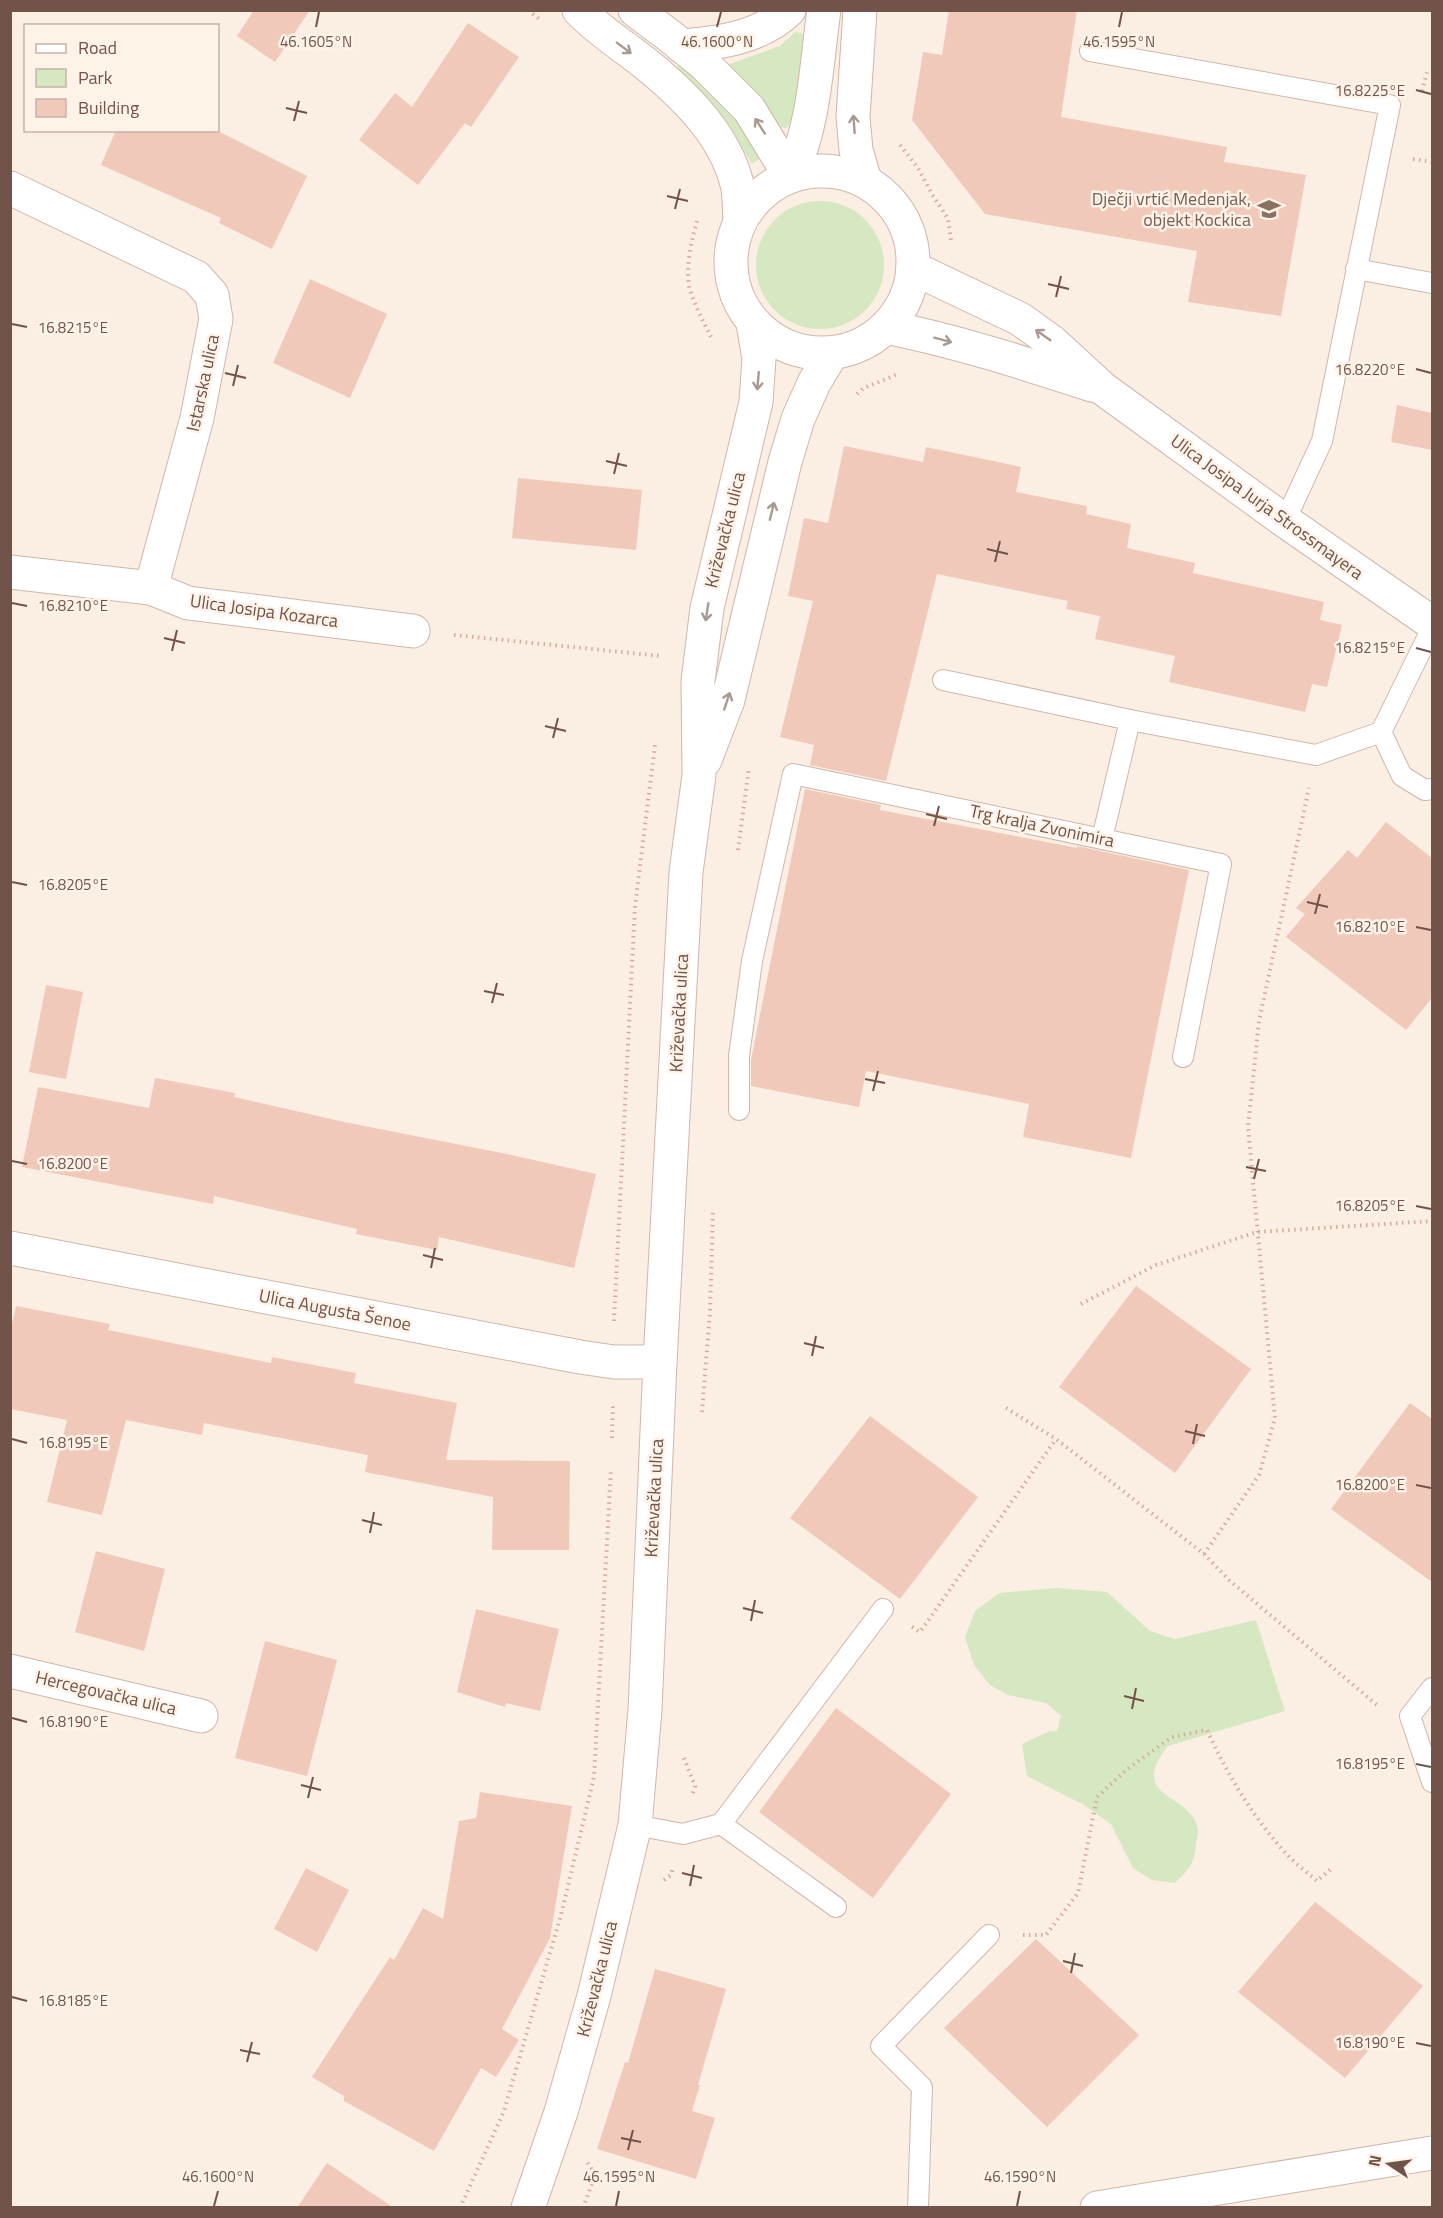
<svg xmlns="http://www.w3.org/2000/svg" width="1443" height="2218" font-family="'Titillium Web',sans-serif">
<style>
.green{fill:#d6e8c1}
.building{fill:#f0c9bb}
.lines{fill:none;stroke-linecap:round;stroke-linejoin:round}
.lane-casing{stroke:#ceb7ac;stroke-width:22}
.street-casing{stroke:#ceb7ac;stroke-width:35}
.secondary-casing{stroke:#d1b6aa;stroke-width:35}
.path{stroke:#d4ac9e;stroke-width:4;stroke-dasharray:1.5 4.5;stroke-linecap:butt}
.lane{stroke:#fff;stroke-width:20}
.street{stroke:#fff;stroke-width:33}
.secondary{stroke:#fff;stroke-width:33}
.oneway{stroke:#aa9892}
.ticks{fill:none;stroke:#725349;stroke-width:2}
.labels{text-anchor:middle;stroke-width:5;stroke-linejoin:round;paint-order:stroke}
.education-label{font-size:18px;fill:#785e54;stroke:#fff3e8;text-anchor:end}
.street-label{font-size:18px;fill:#725349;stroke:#fff3e8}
.ticks-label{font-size:15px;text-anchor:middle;fill:#725349;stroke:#fff3e8;stroke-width:5;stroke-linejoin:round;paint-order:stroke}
</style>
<rect width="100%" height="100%" fill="#fbeee2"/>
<g class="green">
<path d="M 795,32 L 802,33 L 804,38 L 795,114 L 787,128 L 777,127 L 727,65 L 780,46 Z"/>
<path d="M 682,62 L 711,86 L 765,155 L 752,164 L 737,140 L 673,71 Z"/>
<circle cx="820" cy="265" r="64"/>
<path d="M 1056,1588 L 1107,1592 L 1150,1631 L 1175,1639 L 1256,1620 L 1285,1711 L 1168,1746 C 1125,1800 1194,1793 1198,1830 C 1198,1834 1197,1840 1196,1844 C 1194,1865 1190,1868 1175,1883 L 1152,1880 L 1133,1868 L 1111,1824 L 1084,1805 L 1027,1776 L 1022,1744 L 1050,1731 L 1057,1731 L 1061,1716 L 1046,1703 L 1008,1695 L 990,1685 L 974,1665 L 965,1637 L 975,1611 L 999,1593 Z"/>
</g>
<g class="building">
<path d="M 254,10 L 310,10 L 275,62 L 237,36 Z"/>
<path d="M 949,10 L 1077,10 L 1061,117 L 1227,147 L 1224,162 L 1306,175 L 1281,316 L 1188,302 L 1197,251 L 985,214 L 912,120 L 923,52 L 942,55 Z"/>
<path d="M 468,23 L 519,57 L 471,127 L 465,123 L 418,185 L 359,140 L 395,93 L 412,107 Z"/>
<path d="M 116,130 L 216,130 L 307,176 L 272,249 L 219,223 L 221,218 L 101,165 Z"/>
<path d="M 310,279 L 387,314 L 350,398 L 273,363 Z"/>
<path d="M 1397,405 L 1432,413 L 1432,450 L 1391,442 Z"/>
<path d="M 844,446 L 923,462 L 926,447 L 1021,467 L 1016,492 L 1087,506 L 1086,514 L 1131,524 L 1127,548 L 1195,563 L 1193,573 L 1324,602 L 1320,620 L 1342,625 L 1327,687 L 1312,684 L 1305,712 L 1169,682 L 1175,656 L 1095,639 L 1100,616 L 1066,609 L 1068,601 L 937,574 L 886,781 L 810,765 L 814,745 L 780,737 L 813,601 L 788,596 L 804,518 L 828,523 Z"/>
<path d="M 518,478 L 642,490 L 636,550 L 512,538 Z"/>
<path d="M 805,789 L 881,805 L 880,810 L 1077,848 L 1077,846 L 1189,870 L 1131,1158 L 1023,1137 L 1029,1104 L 866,1071 L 859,1107 L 751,1086 L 751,1060 Z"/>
<path d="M 1386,822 L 1432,858 L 1432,998 L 1406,1030 L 1286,937 L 1305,914 L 1296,908 L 1348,850 L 1357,858 Z"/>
<path d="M 46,985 L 83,992 L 66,1079 L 29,1072 Z"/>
<path d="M 155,1078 L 235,1093 L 234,1097 L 344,1122 L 502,1153 L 596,1174 L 574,1268 L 439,1237 L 437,1250 L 356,1234 L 357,1229 L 214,1196 L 213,1204 L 22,1167 L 38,1087 L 149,1108 Z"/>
<path d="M 1136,1286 L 1251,1369 L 1175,1473 L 1059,1387 Z"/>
<path d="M 16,1306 L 110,1324 L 108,1330 L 271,1363 L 272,1357 L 356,1373 L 354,1383 L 457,1403 L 446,1460 L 570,1461 L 569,1550 L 492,1550 L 493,1497 L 365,1472 L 368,1455 L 204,1423 L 202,1435 L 126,1420 L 102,1515 L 47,1502 L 67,1420 L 10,1409 L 10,1333 Z"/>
<path d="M 1410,1403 L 1432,1419 L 1432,1582 L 1331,1509 Z"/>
<path d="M 870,1416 L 978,1497 L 900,1599 L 790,1518 Z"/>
<path d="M 96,1551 L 165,1569 L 144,1651 L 75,1632 Z"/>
<path d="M 476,1609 L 559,1629 L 540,1711 L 506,1703 L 505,1707 L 457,1692 Z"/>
<path d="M 265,1641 L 337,1660 L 307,1776 L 235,1758 Z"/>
<path d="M 836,1708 L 951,1794 L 873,1898 L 759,1812 Z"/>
<path d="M 480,1792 L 572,1806 L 550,1938 L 502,2029 L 519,2040 L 496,2077 L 481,2068 L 434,2151 L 344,2101 L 344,2096 L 312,2077 L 390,1957 L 394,1960 L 423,1908 L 443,1919 L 459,1821 L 476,1818 Z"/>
<path d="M 306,1868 L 349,1890 L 317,1952 L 274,1929 Z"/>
<path d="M 1315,1902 L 1423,1986 L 1345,2078 L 1238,1992 Z"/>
<path d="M 1036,1939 L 1139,2035 L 1047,2127 L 944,2028 Z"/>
<path d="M 655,1969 L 726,1989 L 698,2085 L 700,2085 L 692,2111 L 715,2118 L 696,2179 L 597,2149 L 625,2062 L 628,2063 Z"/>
<path d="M 327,2163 L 394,2208 L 297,2208 Z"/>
</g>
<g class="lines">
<g class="lane-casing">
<g id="lane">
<path d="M 1090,51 L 1390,105 L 1322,441 L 1285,521"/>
<path d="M 1356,269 L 1432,283"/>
<path d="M 1432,628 L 1381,732 L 1402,776 L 1425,790 L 1432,789"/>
<path d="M 943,680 L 1130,720 L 1316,755 L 1381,732"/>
<path d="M 1102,839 L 1130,720"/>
<path d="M 739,1110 L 739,1056 L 752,961 L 793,774 L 1221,864 L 1183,1057"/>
<path d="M 1432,1688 L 1410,1716 L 1432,1782"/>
<path d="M 721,1824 L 883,1609"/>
<path d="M 635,1825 L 683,1834 L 721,1824 L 836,1907"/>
<path d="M 918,2208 L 922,2087 L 881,2046 L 989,1935"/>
</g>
</g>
<g class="street-casing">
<g id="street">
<path d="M 579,10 C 601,33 627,48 651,68 C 688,99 725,136 737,184 C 740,195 739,209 740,220"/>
<path d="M 635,10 L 671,37 L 704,64 L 749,109 L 790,176"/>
<path d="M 10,188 L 196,277 L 212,295 L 216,319 L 197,418 L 151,588"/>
<path d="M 913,268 L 1020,319 L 1052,342 L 1102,388 L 1285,521 L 1432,623"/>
<path d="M 886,327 C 956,341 1024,363 1092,385"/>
<path d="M 10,572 L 151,588 L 188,603 L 413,631"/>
<path d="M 10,1248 L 580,1357 L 614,1362 L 660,1362"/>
<path d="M 10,1671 L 201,1716"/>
<path d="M 1097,2208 L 1432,2153"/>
</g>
</g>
<g class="secondary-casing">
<g id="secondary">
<path d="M 860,10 L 853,117 L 856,150 L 865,181"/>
<path d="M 681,46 C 719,43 760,38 789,10"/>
<circle cx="822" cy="262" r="91"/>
<path d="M 790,176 C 815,125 816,66 824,10"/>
<path d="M 705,760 L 728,700 L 785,462 L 798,419 L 814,383 L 832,353"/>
<path d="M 528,2208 L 561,2112 L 594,1996 L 635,1825 L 645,1710 L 660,1362 L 686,872 L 699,775 L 698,681 L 707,608 L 756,402 L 759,359 L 753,323"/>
</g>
</g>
<g class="path">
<path d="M 528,10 L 539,19"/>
<path d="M 1422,91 L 1427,72 L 1432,73"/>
<path d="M 900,145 L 918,168 L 932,194 L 948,219 L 951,240"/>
<path d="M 1413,159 L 1432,162"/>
<path d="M 697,221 C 691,241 684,274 691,293 C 696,308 704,323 711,337"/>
<path d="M 857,394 L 864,388 L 898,374"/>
<path d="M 454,635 L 661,656"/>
<path d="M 738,850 L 749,768"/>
<path d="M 1081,1304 L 1156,1265 L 1257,1232 L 1432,1221"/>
<path d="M 614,1321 L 635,906 L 655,745"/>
<path d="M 1006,1408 L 1056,1439 L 1204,1554 L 1230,1581 L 1377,1705"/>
<path d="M 702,1412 L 710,1312 L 713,1210"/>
<path d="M 612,1438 L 613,1403"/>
<path d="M 1204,1554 L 1259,1475 L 1275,1418 L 1248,1127 L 1259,1021 L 1309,788"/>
<path d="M 912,1627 L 920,1632 L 1056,1439"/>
<path d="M 684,1758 L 695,1786 L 692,1796"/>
<path d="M 664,1880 L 671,1875 L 673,1867"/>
<path d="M 1023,1935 L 1046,1935 L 1078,1893 L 1097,1797 L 1126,1770 L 1172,1737 L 1207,1730 C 1227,1774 1250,1812 1282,1849 C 1292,1861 1305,1871 1317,1881 L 1332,1868"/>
<path d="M 460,2208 L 504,2111 L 561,1915 L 594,1777 L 611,1469"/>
<path d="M 583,2208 L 595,2175 L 587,2162"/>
</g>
<use href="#lane" class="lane"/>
<use href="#street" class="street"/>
<use href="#secondary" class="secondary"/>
</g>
<defs><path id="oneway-shaft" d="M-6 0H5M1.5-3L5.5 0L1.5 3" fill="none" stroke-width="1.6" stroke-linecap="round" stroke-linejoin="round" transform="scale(1.5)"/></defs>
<g class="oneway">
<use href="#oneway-shaft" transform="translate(624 48) rotate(37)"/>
<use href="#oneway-shaft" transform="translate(854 124) rotate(-94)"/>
<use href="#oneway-shaft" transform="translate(760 126) rotate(-123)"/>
<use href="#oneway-shaft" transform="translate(1043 335) rotate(-145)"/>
<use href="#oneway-shaft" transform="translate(943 340) rotate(15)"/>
<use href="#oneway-shaft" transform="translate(758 381) rotate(95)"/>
<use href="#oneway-shaft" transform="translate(772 511) rotate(-76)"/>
<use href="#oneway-shaft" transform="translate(707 612) rotate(99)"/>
<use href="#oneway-shaft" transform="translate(727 701) rotate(-72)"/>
</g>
<path class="ticks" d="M 316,27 L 319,12M 717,27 L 721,12M 1119,27 L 1122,12M 1416,90 L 1431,94M 286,108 L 307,113M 294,121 L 299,101M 667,196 L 688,201M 675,209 L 680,189M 1048,284 L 1069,289M 1056,297 L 1061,276M 12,324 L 27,327M 1416,369 L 1431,373M 225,373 L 246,378M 233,386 L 238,365M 606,461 L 627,466M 614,474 L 619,453M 987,549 L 1008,554M 995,562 L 1000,541M 12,603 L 27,606M 164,638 L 185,643M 1416,648 L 1431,652M 172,651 L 177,630M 545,726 L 566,731M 553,738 L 558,718M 926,814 L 947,819M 934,826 L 939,806M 12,882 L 27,885M 1307,902 L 1328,907M 1315,914 L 1320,894M 1416,927 L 1431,930M 484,991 L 504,995M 492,1003 L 497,983M 865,1079 L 885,1083M 873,1091 L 878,1071M 12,1161 L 27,1164M 1246,1167 L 1266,1171M 1254,1179 L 1259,1159M 1416,1206 L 1431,1209M 423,1255 L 443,1260M 431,1268 L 435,1248M 804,1343 L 824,1348M 812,1356 L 816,1336M 1185,1431 L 1205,1436M 12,1439 L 27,1443M 1193,1444 L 1197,1424M 1416,1485 L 1431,1488M 362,1520 L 382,1525M 370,1533 L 374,1512M 743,1608 L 763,1613M 751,1621 L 755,1600M 1124,1696 L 1144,1701M 1132,1709 L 1136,1688M 12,1718 L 27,1722M 1416,1764 L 1431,1767M 301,1785 L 321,1790M 308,1798 L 313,1777M 682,1873 L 702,1878M 690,1886 L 694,1865M 1063,1961 L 1083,1966M 1071,1973 L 1075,1953M 12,1997 L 27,2001M 1416,2043 L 1431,2046M 240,2050 L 260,2054M 247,2062 L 252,2042M 621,2138 L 641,2142M 628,2150 L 633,2130M 214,2206 L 218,2191M 616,2206 L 619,2191M 1017,2206 L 1020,2191"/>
<defs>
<g id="school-bare" transform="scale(1.8)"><path d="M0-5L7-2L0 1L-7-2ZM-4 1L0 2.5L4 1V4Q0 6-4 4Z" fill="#8d6e63" stroke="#fff3e8" stroke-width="2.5" paint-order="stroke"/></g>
</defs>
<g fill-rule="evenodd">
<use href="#school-bare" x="1269" y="209"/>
</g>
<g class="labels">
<g class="education-label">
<text x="1251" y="205">Dječji vrtić Medenjak,<tspan x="1251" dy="21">objekt Kockica</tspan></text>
</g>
<g class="street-label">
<text transform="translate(203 383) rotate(-78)" y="6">Istarska ulica</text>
<text transform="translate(1267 507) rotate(36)" y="6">Ulica Josipa Jurja Strossmayera</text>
<text transform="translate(725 530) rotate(-76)" y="6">Križevačka ulica</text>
<text transform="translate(264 611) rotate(8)" y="6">Ulica Josipa Kozarca</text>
<text transform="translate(1042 826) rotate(12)" y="6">Trg kralja Zvonimira</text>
<text transform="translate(679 1013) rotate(-87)" y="6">Križevačka ulica</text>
<text transform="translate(335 1310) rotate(11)" y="6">Ulica Augusta Šenoe</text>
<text transform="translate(654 1498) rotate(-87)" y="6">Križevačka ulica</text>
<text transform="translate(106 1693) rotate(13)" y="6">Hercegovačka ulica</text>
<text transform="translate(597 1979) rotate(-76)" y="6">Križevačka ulica</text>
</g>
</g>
<g class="ticks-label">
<text x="717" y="47">46.1600°N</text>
<text x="1119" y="47">46.1595°N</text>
<text x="316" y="47">46.1605°N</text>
<text x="1370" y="96">16.8225°E</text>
<text x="73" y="333">16.8215°E</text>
<text x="1370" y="375">16.8220°E</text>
<text x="73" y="611">16.8210°E</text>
<text x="1370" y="653">16.8215°E</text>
<text x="73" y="890">16.8205°E</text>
<text x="1370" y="932">16.8210°E</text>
<text x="73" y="1169">16.8200°E</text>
<text x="1370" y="1211">16.8205°E</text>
<text x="73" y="1448">16.8195°E</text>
<text x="1370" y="1490">16.8200°E</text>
<text x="73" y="1727">16.8190°E</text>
<text x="1370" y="1769">16.8195°E</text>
<text x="73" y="2006">16.8185°E</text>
<text x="1370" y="2048">16.8190°E</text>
<text x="218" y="2182">46.1600°N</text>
<text x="619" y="2182">46.1595°N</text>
<text x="1020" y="2182">46.1590°N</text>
</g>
<rect width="1443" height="2218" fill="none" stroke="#725349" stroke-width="24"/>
<rect x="24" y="24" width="195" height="108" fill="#fff3e8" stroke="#c7b3a8" stroke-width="1.5"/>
<rect x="36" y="44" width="30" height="9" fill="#ffffff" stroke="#c7b3a8" stroke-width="1.5"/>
<text x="78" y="54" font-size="18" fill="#725349">Road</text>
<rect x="36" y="69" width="30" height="18" fill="#d6e8c1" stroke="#c7b3a8" stroke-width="1.5"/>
<text x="78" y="84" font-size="18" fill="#725349">Park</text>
<rect x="36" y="99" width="30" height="18" fill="#f0c9bb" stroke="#c7b3a8" stroke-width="1.5"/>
<text x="78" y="114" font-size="18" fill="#725349">Building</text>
<g transform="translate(1389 2164) rotate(283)" stroke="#fff3e8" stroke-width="4.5" paint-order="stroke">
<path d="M0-4.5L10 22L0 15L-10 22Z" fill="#725349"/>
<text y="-9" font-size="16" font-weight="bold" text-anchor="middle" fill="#725349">N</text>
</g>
</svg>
